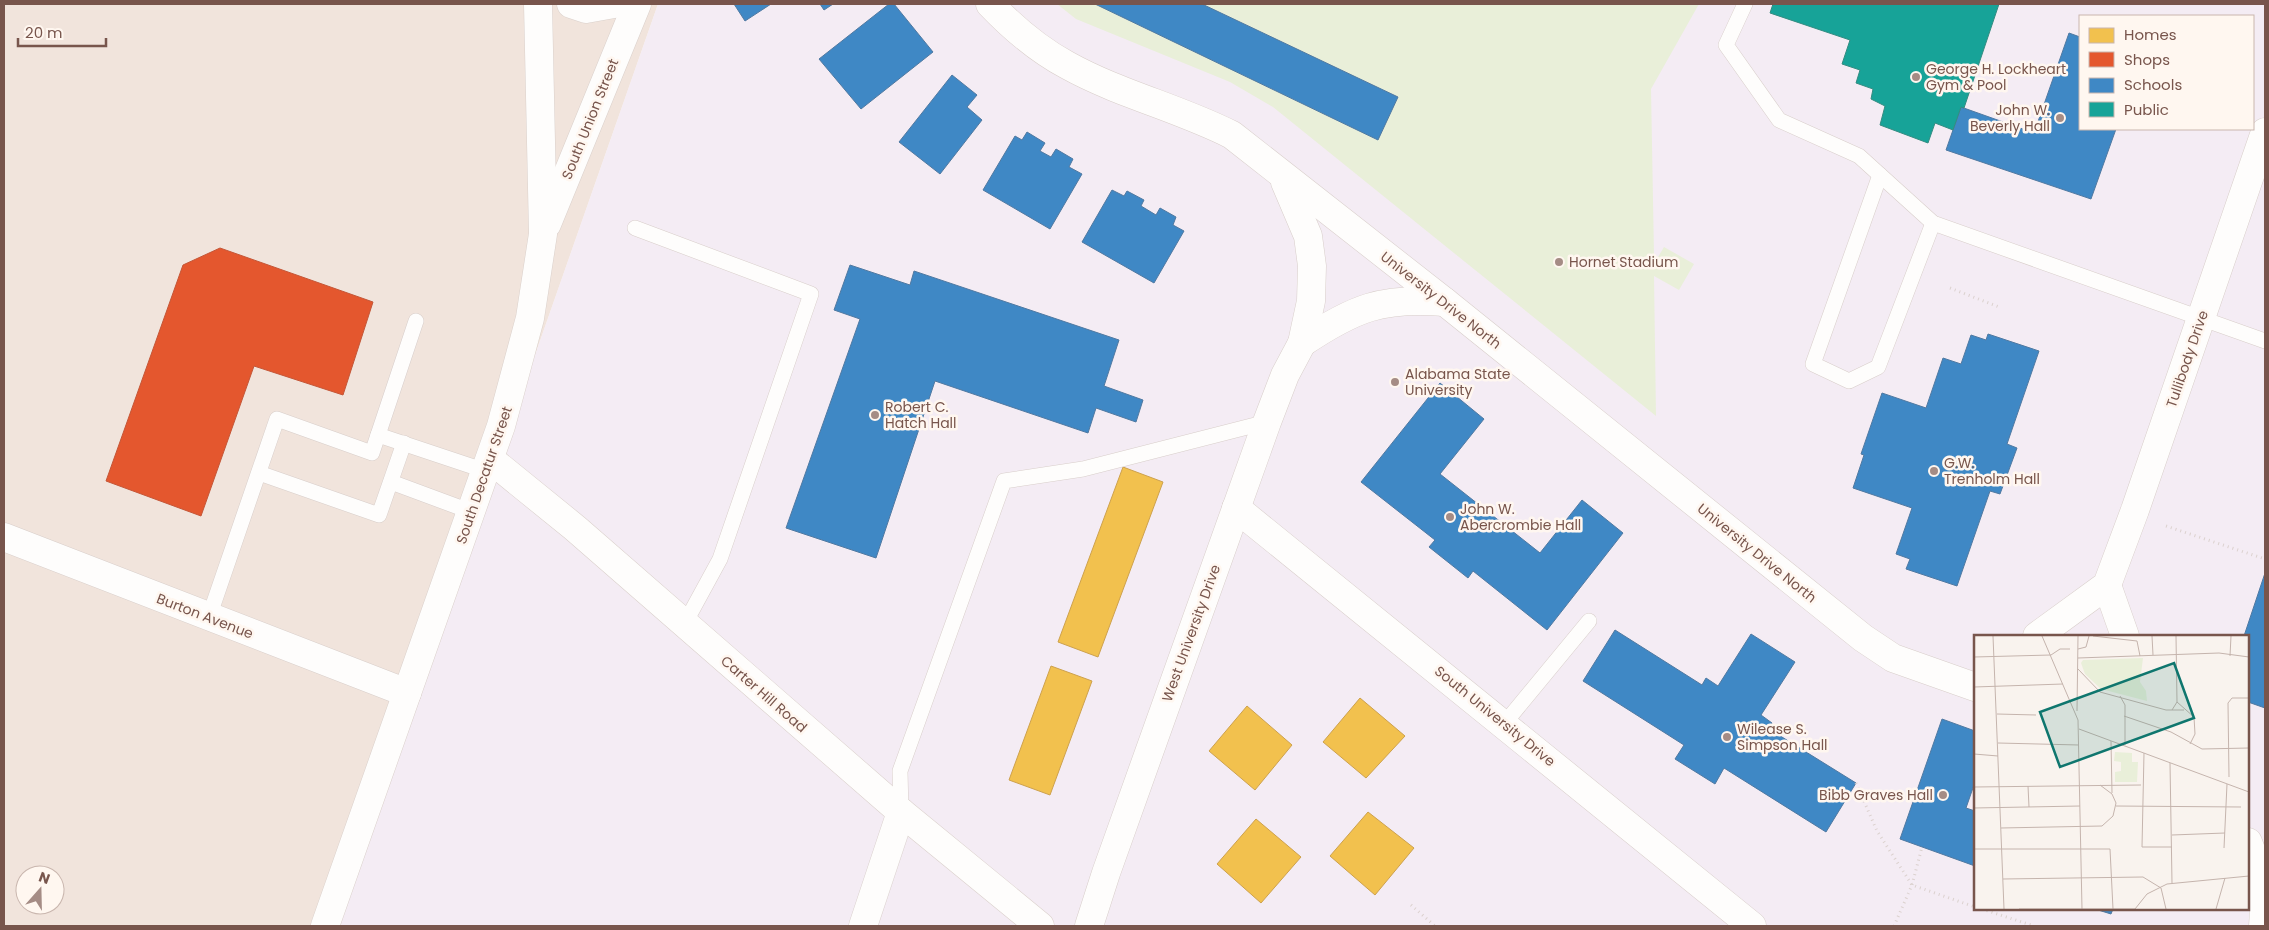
<svg xmlns="http://www.w3.org/2000/svg" width="2269" height="930" font-family="Poppins,sans-serif">
<style>
.residential{fill:#f1e4dc;fill-rule:evenodd}
.education{fill:#f4ecf4;fill-rule:evenodd}
.green{fill:#e9efd9}
.homes{fill:#f2c14e;stroke:#cda14d}
.shops{fill:#e4572e;stroke:#c45637}
.schools{fill:#3f88c5;stroke:#5079a1}
.public{fill:#17a398;stroke:#348c81}
.lines{fill:none;stroke-linecap:round;stroke-linejoin:round}
.lane-casing{stroke:#d8ceca;stroke-width:16}
.street-casing{stroke:#d8ceca;stroke-width:29}
.secondary-casing{stroke:#dad0cb;stroke-width:29}
.path{stroke:#dbd1ce;stroke-width:3;stroke-dasharray:1 4;stroke-linecap:butt}
.lane{stroke:#fefdfc;stroke-width:15}
.street{stroke:#fefdfc;stroke-width:28}
.secondary{stroke:#fefdfc;stroke-width:28}
.poi-dot{fill:#a58c85;stroke:#fff7f0;stroke-width:2}
.labels{text-anchor:middle;stroke-width:5;stroke-linejoin:round;paint-order:stroke}
.poi-label{font-size:14px;fill:#78554c;stroke:#fff7f0;text-anchor:start}
.street-label{font-size:14px;fill:#78554c;stroke:#fff7f0}
.inset-road{fill:none;stroke:#c5b4ad;stroke-width:1}
.view{fill:#0f766e;fill-opacity:0.15;stroke:#0f766e;stroke-width:2.5}
.inset-edge{fill:none;stroke:#78554c;stroke-width:2.5}
</style>
<rect width="100%" height="100%" fill="#f9f3ee"/>
<path class="residential" d="M 4,4 L 658,4 L 335,926 L 4,926 ZM 25,875 L 55,875 L 55,905 L 25,905 Z"/>
<path class="education" d="M 658,4 L 2265,4 L 2265,926 L 335,926 ZM 2080,16 L 2253,16 L 2253,129 L 2080,129 ZM 1975,636 L 2248,636 L 2248,909 L 1975,909 Z"/>
<path class="green" d="M 1057,4 L 1699,4 L 1651,89 L 1654,255 L 1658,257 L 1664,247 L 1694,264 L 1679,290 L 1654,276 L 1656,416 L 1273,107 L 1230,82 L 1076,19 Z"/>
<g class="homes">
<path d="M 1123,467 L 1163,482 L 1098,657 L 1058,642 Z"/>
<path d="M 1051,666 L 1092,681 L 1050,795 L 1009,780 Z"/>
<path d="M 1360,698 L 1405,736 L 1366,778 L 1323,742 Z"/>
<path d="M 1247,706 L 1292,745 L 1255,790 L 1209,751 Z"/>
<path d="M 1368,812 L 1414,848 L 1375,895 L 1330,856 Z"/>
<path d="M 1256,819 L 1301,857 L 1261,903 L 1217,864 Z"/>
</g>
<path class="shops" d="M 220,248 L 373,302 L 343,395 L 254,366 L 201,516 L 106,481 L 183,265 Z"/>
<g class="schools">
<path d="M 734,4 L 771,4 L 745,21 Z"/>
<path d="M 820,4 L 833,4 L 824,10 Z"/>
<path d="M 889,4 L 894,4 L 933,52 L 861,109 L 819,59 Z"/>
<path d="M 1095,4 L 1202,4 L 1398,97 L 1378,140 Z"/>
<path d="M 2069,33 L 2080,37 L 2080,129 L 2116,129 L 2091,199 L 1946,150 L 1961,107 L 2034,133 Z"/>
<path d="M 952,75 L 977,95 L 967,107 L 982,120 L 940,174 L 899,142 Z"/>
<path d="M 1027,132 L 1045,143 L 1040,151 L 1051,157 L 1056,149 L 1073,159 L 1069,167 L 1082,174 L 1050,229 L 983,190 L 1015,136 L 1022,140 Z"/>
<path d="M 1112,190 L 1124,196 L 1127,191 L 1144,200 L 1141,206 L 1156,215 L 1160,208 L 1176,217 L 1173,225 L 1184,231 L 1154,283 L 1082,242 Z"/>
<path d="M 850,265 L 910,285 L 914,271 L 1119,340 L 1104,386 L 1143,400 L 1136,422 L 1096,408 L 1088,433 L 935,381 L 876,558 L 786,528 L 860,319 L 834,310 Z"/>
<path d="M 1988,334 L 2039,351 L 2007,444 L 2017,448 L 2000,494 L 1990,491 L 1957,586 L 1906,569 L 1910,559 L 1896,554 L 1912,508 L 1853,488 L 1864,455 L 1861,454 L 1882,393 L 1926,408 L 1943,358 L 1961,364 L 1971,335 L 1986,340 Z"/>
<path d="M 1440,383 L 1484,419 L 1440,474 L 1540,553 L 1582,500 L 1623,533 L 1547,630 L 1473,571 L 1468,578 L 1429,547 L 1435,540 L 1361,482 Z"/>
<path d="M 2265,573 L 2265,708 L 2248,702 L 2248,636 L 2244,636 Z"/>
<path d="M 1615,630 L 1702,685 L 1706,678 L 1718,686 L 1751,634 L 1795,662 L 1761,715 L 1772,723 L 1769,729 L 1856,783 L 1826,832 L 1724,768 L 1715,784 L 1675,759 L 1684,745 L 1583,681 Z"/>
<path d="M 1942,719 L 1975,731 L 1975,782 L 1966,808 L 1975,811 L 1975,866 L 1900,839 Z"/>
<path d="M 2095,909 L 2113,909 L 2111,914 Z"/>
</g>
<path class="public" d="M 1773,4 L 1999,4 L 1964,108 L 1961,107 L 1953,130 L 1935,123 L 1928,143 L 1880,125 L 1885,106 L 1871,99 L 1873,89 L 1856,83 L 1860,70 L 1842,64 L 1850,40 L 1770,13 Z"/>
<g class="lines">
<g class="lane-casing">
<g id="lane">
<path d="M 1745,4 L 1726,45 L 1779,120 L 1859,156 L 1933,223 L 2265,341"/>
<path d="M 1880,175 L 1813,364 L 1849,381 L 1878,367 L 1933,223"/>
<path d="M 635,228 L 811,294 L 720,559 L 684,625"/>
<path d="M 378,435 L 486,471"/>
<path d="M 259,473 L 379,515 L 404,443"/>
<path d="M 391,482 L 472,512"/>
<path d="M 209,617 L 277,419 L 372,453 L 416,321"/>
<path d="M 1504,724 L 1589,621"/>
<path d="M 901,812 L 900,771 L 1004,481 L 1083,469 L 1267,422"/>
</g>
</g>
<g class="street-casing">
<g id="street">
<path d="M 990,4 C 1012,27 1039,50 1067,65 C 1119,94 1179,108 1232,135 L 1445,302 L 1863,638 L 1893,658 L 1975,687"/>
<path d="M 1302,343 C 1354,308 1382,297 1445,302"/>
<path d="M 1236,508 L 1752,926"/>
<path d="M 4,537 L 407,693"/>
<path d="M 2107,585 L 2125,636"/>
<path d="M 2037,636 L 2107,585 L 2135,510 L 2265,132"/>
<path d="M 2248,842 C 2259,870 2266,896 2263,926"/>
<path d="M 863,926 L 901,812"/>
<path d="M 1089,926 L 1106,873 L 1267,422 L 1285,375 L 1302,343 L 1311,301 L 1312,266 L 1308,236 L 1285,182"/>
</g>
</g>
<g class="secondary-casing">
<g id="secondary">
<path d="M 571,4 L 586,9 L 614,4"/>
<path d="M 547,224 L 637,4"/>
<path d="M 490,459 L 575,528 L 901,812 L 1040,926"/>
<path d="M 325,926 L 501,426 L 530,318 L 543,234 L 538,4"/>
</g>
</g>
<g class="path">
<path d="M 1950,288 L 1999,307"/>
<path d="M 2166,526 L 2265,559"/>
<path d="M 1856,783 L 1877,831 L 1912,885 L 1975,907"/>
<path d="M 1411,905 L 1435,926"/>
<path d="M 1982,909 L 2034,926"/>
<path d="M 1894,926 L 1912,885 L 1922,847"/>
</g>
<use href="#lane" class="lane"/>
<use href="#street" class="street"/>
<use href="#secondary" class="secondary"/>
</g>
<g class="poi-dot">
<circle cx="1916" cy="77" r="5"/>
<circle cx="2060" cy="118" r="5"/>
<circle cx="1559" cy="262" r="5"/>
<circle cx="1395" cy="382" r="5"/>
<circle cx="875" cy="415" r="5"/>
<circle cx="1934" cy="471" r="5"/>
<circle cx="1450" cy="517" r="5"/>
<circle cx="1727" cy="737" r="5"/>
<circle cx="1943" cy="795" r="5"/>
</g>
<g class="labels">
<g class="poi-label">
<text x="1926" y="74">George H. Lockheart<tspan x="1926" dy="16">Gym &amp; Pool</tspan></text>
<text x="2050" y="115" text-anchor="end">John W.<tspan x="2050" dy="16">Beverly Hall</tspan></text>
<text x="1569" y="267">Hornet Stadium</text>
<text x="1405" y="379">Alabama State<tspan x="1405" dy="16">University</tspan></text>
<text x="885" y="412">Robert C.<tspan x="885" dy="16">Hatch Hall</tspan></text>
<text x="1944" y="468">G.W.<tspan x="1944" dy="16">Trenholm Hall</tspan></text>
<text x="1460" y="514">John W.<tspan x="1460" dy="16">Abercrombie Hall</tspan></text>
<text x="1737" y="734">Wilease S.<tspan x="1737" dy="16">Simpson Hall</tspan></text>
<text x="1933" y="800" text-anchor="end">Bibb Graves Hall</text>
</g>
<g class="street-label">
<text transform="translate(590 119) rotate(-68)" y="5">South Union Street</text>
<text transform="translate(1441 300) rotate(38)" y="5">University Drive North</text>
<text transform="translate(2187 359) rotate(-71)" y="5">Tullibody Drive</text>
<text transform="translate(484 475) rotate(-71)" y="5">South Decatur Street</text>
<text transform="translate(1757 553) rotate(39)" y="5">University Drive North</text>
<text transform="translate(205 616) rotate(21)" y="5">Burton Avenue</text>
<text transform="translate(1191 633) rotate(-70)" y="5">West University Drive</text>
<text transform="translate(764 694) rotate(41)" y="5">Carter Hill Road</text>
<text transform="translate(1495 716) rotate(39)" y="5">South University Drive</text>
</g>
</g>
<g transform="translate(1974 635)">
<rect width="275" height="275" fill="#f9f3ee"/>
<path d="M 169,23 L 166,47 L 172,56 L 173,66 L 127,54 L 111,39 L 107,28 L 109,25 ZM 141,117 L 158,118 L 158,127 L 164,127 L 163,147 L 141,147 L 141,137 L 147,136 L 147,127 L 140,126 Z" fill="#e9efd9"/>
<path class="inset-road" d="M 19,1 L 30,274M 68,1 L 104,85 L 108,274M 119,1 L 163,6 L 166,21M 178,1 L 179,20M 104,14 L 112,12 L 115,1M 256,21 L 257,1M 0,22 L 77,20 L 86,14 L 96,14M 104,23 L 245,18 L 275,22M 104,34 L 126,57 L 192,75 L 210,75M 0,52 L 89,49M 146,61 L 151,70 L 151,110M 203,67 L 220,82 L 221,99 L 216,109M 198,75 L 203,67 L 202,1M 103,76 L 104,1M 23,79 L 62,80M 150,81 L 197,97 L 228,114 L 275,113M 105,94 L 275,157M 137,106 L 138,158M 24,108 L 105,110M 170,118 L 168,212 L 198,212M 0,119 L 24,121M 196,128 L 198,248M 255,142 L 254,68 L 258,63 L 275,63M 54,151 L 55,172M 0,152 L 167,150M 142,171 L 267,172M 0,173 L 106,171M 27,193 L 128,191 L 139,181 L 142,168 L 138,159 L 126,150M 198,200 L 251,198M 250,213 L 253,149M 0,214 L 136,214 L 139,274M 29,244 L 169,242 L 187,253 L 192,274M 45,274 L 161,274M 161,274 L 173,259 L 193,249 L 275,241M 242,274 L 251,243"/>
<path class="view" d="M 200,28 L 220,83 L 86,132 L 66,77 Z"/>
<rect width="275" height="275" class="inset-edge"/>
</g>
<rect width="2269" height="930" fill="none" stroke="#78554c" stroke-width="10"/>
<rect x="2079" y="15" width="175" height="115" fill="#fff7f0" stroke="#c9b6ae"/>
<rect x="2089" y="28" width="25" height="15" fill="#f2c14e" stroke="#c9b6ae"/>
<text x="2124" y="40" font-size="15" fill="#78554c">Homes</text>
<rect x="2089" y="52" width="25" height="15" fill="#e4572e" stroke="#c9b6ae"/>
<text x="2124" y="65" font-size="15" fill="#78554c">Shops</text>
<rect x="2089" y="78" width="25" height="15" fill="#3f88c5" stroke="#c9b6ae"/>
<text x="2124" y="90" font-size="15" fill="#78554c">Schools</text>
<rect x="2089" y="102" width="25" height="15" fill="#17a398" stroke="#c9b6ae"/>
<text x="2124" y="115" font-size="15" fill="#78554c">Public</text>
<g transform="translate(40 890) rotate(20)"><circle r="24" fill="#fff7f0" stroke="#c9b6ae"/>
<path d="M0-4L9 19L0 12L-9 19Z" fill="#a58c85"/>
<text y="-8" font-size="14" font-weight="bold" text-anchor="middle" fill="#78554c">N</text>
</g>
<path d="M18 38v8h88v-8" fill="none" stroke="#78554c" stroke-width="2.5"/>
<text x="25" y="38" font-size="15" fill="#78554c" stroke="#fff7f0" stroke-width="4" paint-order="stroke">20 m</text>
</svg>
